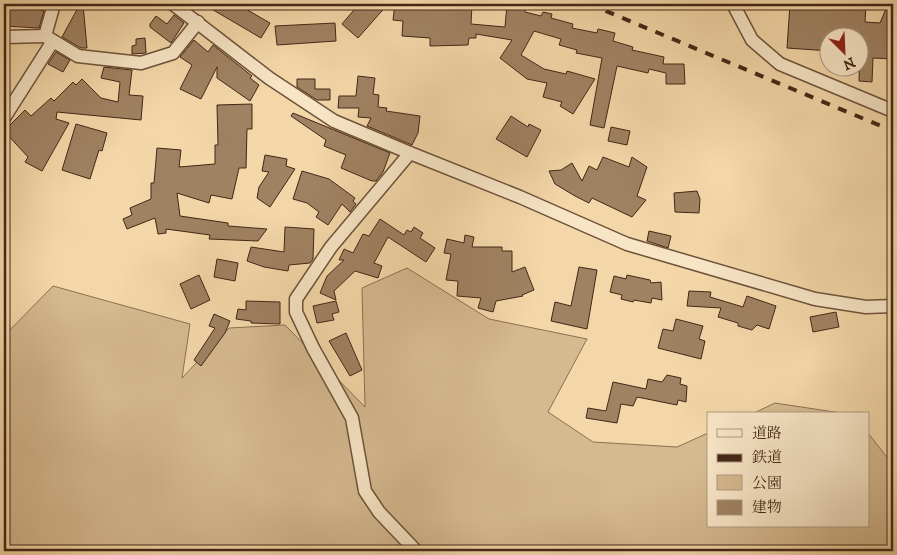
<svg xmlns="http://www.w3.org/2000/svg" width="897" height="555" font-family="'IM FELL DW Pica','Noto Serif JP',serif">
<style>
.green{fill:#d5b98f;stroke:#8c7052}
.building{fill:#9f8262;stroke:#432616}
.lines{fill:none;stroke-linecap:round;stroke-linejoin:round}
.minor-casing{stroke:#6f523a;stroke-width:15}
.minor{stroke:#f7e5c6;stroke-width:12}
.rail{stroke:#432616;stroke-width:4;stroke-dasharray:9 9;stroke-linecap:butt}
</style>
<rect width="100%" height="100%" fill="#f3d7a8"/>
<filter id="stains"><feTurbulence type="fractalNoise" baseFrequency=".004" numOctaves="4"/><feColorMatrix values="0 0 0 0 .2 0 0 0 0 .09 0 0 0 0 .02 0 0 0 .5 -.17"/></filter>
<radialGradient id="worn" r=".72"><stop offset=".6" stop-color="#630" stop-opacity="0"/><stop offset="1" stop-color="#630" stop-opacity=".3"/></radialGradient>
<g class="green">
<path d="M 407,268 L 489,319 L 587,339 L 548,412 L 593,442 L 677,447 L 708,433 L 708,526 L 868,526 L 868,433 L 893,465 L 893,551 L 4,551 L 4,336 L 53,286 L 190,324 L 182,378 L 229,328 L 285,325 L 365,407 L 362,288 Z"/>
<path d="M 775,403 L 841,413 L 843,414 L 752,414 Z"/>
</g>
<g class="building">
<path d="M 80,4 L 83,4 L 87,48 L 81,48 L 62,37 Z"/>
<path d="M 203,4 L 237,4 L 270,23 L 261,38 Z"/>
<path d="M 359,4 L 388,4 L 358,38 L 342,24 Z"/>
<path d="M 395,4 L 472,4 L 471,24 L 505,27 L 507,4 L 525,4 L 525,12 L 541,16 L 543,12 L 552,14 L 551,18 L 573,24 L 572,28 L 597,33 L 598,29 L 615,33 L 613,41 L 633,47 L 632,50 L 664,57 L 663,64 L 684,64 L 685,84 L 666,84 L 666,73 L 649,69 L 648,73 L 617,66 L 604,128 L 590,125 L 602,58 L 576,53 L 577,50 L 559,45 L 561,39 L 534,31 L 521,55 L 544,69 L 566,74 L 567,71 L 595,79 L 573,114 L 560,106 L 562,102 L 543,97 L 547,83 L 527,79 L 500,58 L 512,40 L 476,34 L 476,38 L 469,38 L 468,45 L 430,46 L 430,38 L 402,36 L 403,21 L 393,20 Z"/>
<path d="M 790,4 L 866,4 L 865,22 L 880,23 L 888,4 L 893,4 L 893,59 L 873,58 L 872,82 L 859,81 L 860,38 L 830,38 L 830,51 L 787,48 Z"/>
<path d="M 4,6 L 33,7 L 44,11 L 39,28 L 4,26 Z"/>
<path d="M 174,15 L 184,23 L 171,43 L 150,27 L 150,24 L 156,16 L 167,24 Z"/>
<path d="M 335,23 L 336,41 L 277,45 L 275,26 Z"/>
<path d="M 145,38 L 146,53 L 132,54 L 132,46 L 136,45 L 136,39 Z"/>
<path d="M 194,40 L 208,52 L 213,45 L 252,76 L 250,78 L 259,85 L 250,101 L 217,78 L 217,67 L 201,99 L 180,89 L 192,65 L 180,57 Z"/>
<path d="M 56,52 L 70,60 L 63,72 L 48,64 Z"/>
<path d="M 104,67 L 132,70 L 129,95 L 143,96 L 141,120 L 57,112 L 56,119 L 69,123 L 42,171 L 25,162 L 28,157 L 4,131 L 25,110 L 31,116 L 51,98 L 54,101 L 73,82 L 76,85 L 82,79 L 101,98 L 118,102 L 120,82 L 101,78 Z"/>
<path d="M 358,76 L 375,78 L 373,94 L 379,95 L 378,107 L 387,108 L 386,111 L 420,116 L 418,133 L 412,145 L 367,126 L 371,118 L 358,117 L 359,108 L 338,108 L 339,96 L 356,96 Z"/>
<path d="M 297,79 L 315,79 L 315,89 L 330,89 L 330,100 L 317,100 L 297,87 Z"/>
<path d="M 252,104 L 252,129 L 247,129 L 246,168 L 239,168 L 232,199 L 211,195 L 209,203 L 177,193 L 180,216 L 228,223 L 228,226 L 267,229 L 258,241 L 209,239 L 210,235 L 166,229 L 166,233 L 158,234 L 155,218 L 127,229 L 123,219 L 132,215 L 130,208 L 151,199 L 151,183 L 154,183 L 157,148 L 181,150 L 179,167 L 215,164 L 215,145 L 218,145 L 217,105 Z"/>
<path d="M 293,113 L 390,153 L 383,172 L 376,181 L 372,181 L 341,168 L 346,155 L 324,146 L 326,140 L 291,116 Z"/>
<path d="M 511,116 L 528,127 L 529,124 L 541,130 L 527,157 L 496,139 Z"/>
<path d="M 76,124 L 107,133 L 102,151 L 99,150 L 90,179 L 62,170 Z"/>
<path d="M 611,127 L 630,131 L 627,145 L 608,141 Z"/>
<path d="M 265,155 L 287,159 L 286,166 L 295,169 L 270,207 L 257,198 L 259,187 L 269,172 L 262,171 Z"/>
<path d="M 603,157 L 629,167 L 632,157 L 647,167 L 637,196 L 646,200 L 632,217 L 592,198 L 589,203 L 575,196 L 555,184 L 549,171 L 561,170 L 572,163 L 582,181 L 589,166 L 597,170 Z"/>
<path d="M 302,171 L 329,179 L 355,198 L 353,201 L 356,204 L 350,212 L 342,204 L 328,225 L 316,217 L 319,212 L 307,203 L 293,199 Z"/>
<path d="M 697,191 L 700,199 L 699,213 L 675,212 L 674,193 Z"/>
<path d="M 380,219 L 404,235 L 407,230 L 411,232 L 414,227 L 423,233 L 420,238 L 435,248 L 426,262 L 388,237 L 374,263 L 382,266 L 378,278 L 355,271 L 334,291 L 336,300 L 320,293 L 327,276 L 344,260 L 339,260 L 344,249 L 353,253 L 363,234 L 369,236 Z"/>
<path d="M 285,227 L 314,229 L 313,259 L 310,263 L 289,265 L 288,271 L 264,267 L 247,261 L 251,247 L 284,252 Z"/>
<path d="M 649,231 L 671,236 L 668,248 L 647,241 Z"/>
<path d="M 465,235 L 474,237 L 472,247 L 502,247 L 502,251 L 512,251 L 512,272 L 525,267 L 534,290 L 522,295 L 523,296 L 496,301 L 493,312 L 478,308 L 481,298 L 457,296 L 458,281 L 446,280 L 451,254 L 444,253 L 447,239 L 464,243 Z"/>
<path d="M 217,259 L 238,263 L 235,281 L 214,277 Z"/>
<path d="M 579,267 L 597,270 L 587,329 L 551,321 L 555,302 L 571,306 Z"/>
<path d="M 199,275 L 210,300 L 191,309 L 180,284 Z"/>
<path d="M 627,275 L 650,280 L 651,283 L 661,282 L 662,300 L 652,298 L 651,303 L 634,300 L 633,302 L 621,299 L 622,295 L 610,292 L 614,276 L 626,279 Z"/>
<path d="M 689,291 L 711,292 L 710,297 L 743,307 L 747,296 L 776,306 L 769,329 L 757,325 L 752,330 L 738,326 L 738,323 L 718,317 L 721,308 L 687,306 Z"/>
<path d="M 246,301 L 280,302 L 280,324 L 251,323 L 251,321 L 236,319 L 238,309 L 246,310 Z"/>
<path d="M 336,301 L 339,312 L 332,314 L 334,320 L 317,323 L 313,306 Z"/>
<path d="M 836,312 L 839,327 L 813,332 L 810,317 Z"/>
<path d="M 214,314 L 230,321 L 225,333 L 201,366 L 194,360 L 215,328 L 209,326 Z"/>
<path d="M 676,319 L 703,326 L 699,339 L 705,341 L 701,359 L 658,348 L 663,329 L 673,331 Z"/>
<path d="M 346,333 L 362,370 L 350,376 L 329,341 Z"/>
<path d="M 667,375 L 681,378 L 680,384 L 687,386 L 686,402 L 678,400 L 677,405 L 637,397 L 633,406 L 621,404 L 617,423 L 586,418 L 588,408 L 606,411 L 613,382 L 646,389 L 648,379 L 662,382 Z"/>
</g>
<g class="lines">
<g class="minor-casing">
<g id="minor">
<path d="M 54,4 L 45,36 L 78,56 L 141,63 L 173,53 L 198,22"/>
<path d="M 173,4 L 269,78 L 334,121 L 410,153 L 520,197 L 627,244 L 815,299 L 866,307 L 893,306"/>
<path d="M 733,4 L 752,40 L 780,64 L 893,111"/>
<path d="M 4,37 L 45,36"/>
<path d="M 4,118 L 53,41"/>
<path d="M 410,153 L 331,247 L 296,299 L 296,312 L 313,348 L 352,418 L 365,491 L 379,512 L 416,551"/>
</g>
</g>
<use href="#minor" class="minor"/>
<path class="rail" d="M 589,4 L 893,131"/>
</g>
<rect width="897" height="555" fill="none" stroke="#f3d7a8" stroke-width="20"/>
<rect x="5" y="5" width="887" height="545" fill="none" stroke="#432616" stroke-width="2.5"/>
<rect x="10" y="10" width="877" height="535" fill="none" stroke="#432616"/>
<rect x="707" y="412" width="162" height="115" fill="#f7e5c6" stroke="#af9980"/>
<rect x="717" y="429" width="25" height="8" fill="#f7e5c6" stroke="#af9980"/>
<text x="752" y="438" font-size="15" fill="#432616">道路</text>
<rect x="717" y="454" width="25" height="8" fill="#432616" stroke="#af9980"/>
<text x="752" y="462" font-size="15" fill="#432616">鉄道</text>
<rect x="717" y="475" width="25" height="15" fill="#d5b98f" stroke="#af9980"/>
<text x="752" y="488" font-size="15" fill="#432616">公園</text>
<rect x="717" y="500" width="25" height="15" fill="#9f8262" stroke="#af9980"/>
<text x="752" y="512" font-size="15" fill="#432616">建物</text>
<g transform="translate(844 52) rotate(156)"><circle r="24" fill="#f7e5c6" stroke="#af9980"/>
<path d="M0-4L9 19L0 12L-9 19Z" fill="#8f2418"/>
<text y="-8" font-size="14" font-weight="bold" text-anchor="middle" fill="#432616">N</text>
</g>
<rect width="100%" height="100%" filter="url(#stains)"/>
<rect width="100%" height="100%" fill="url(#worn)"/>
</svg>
